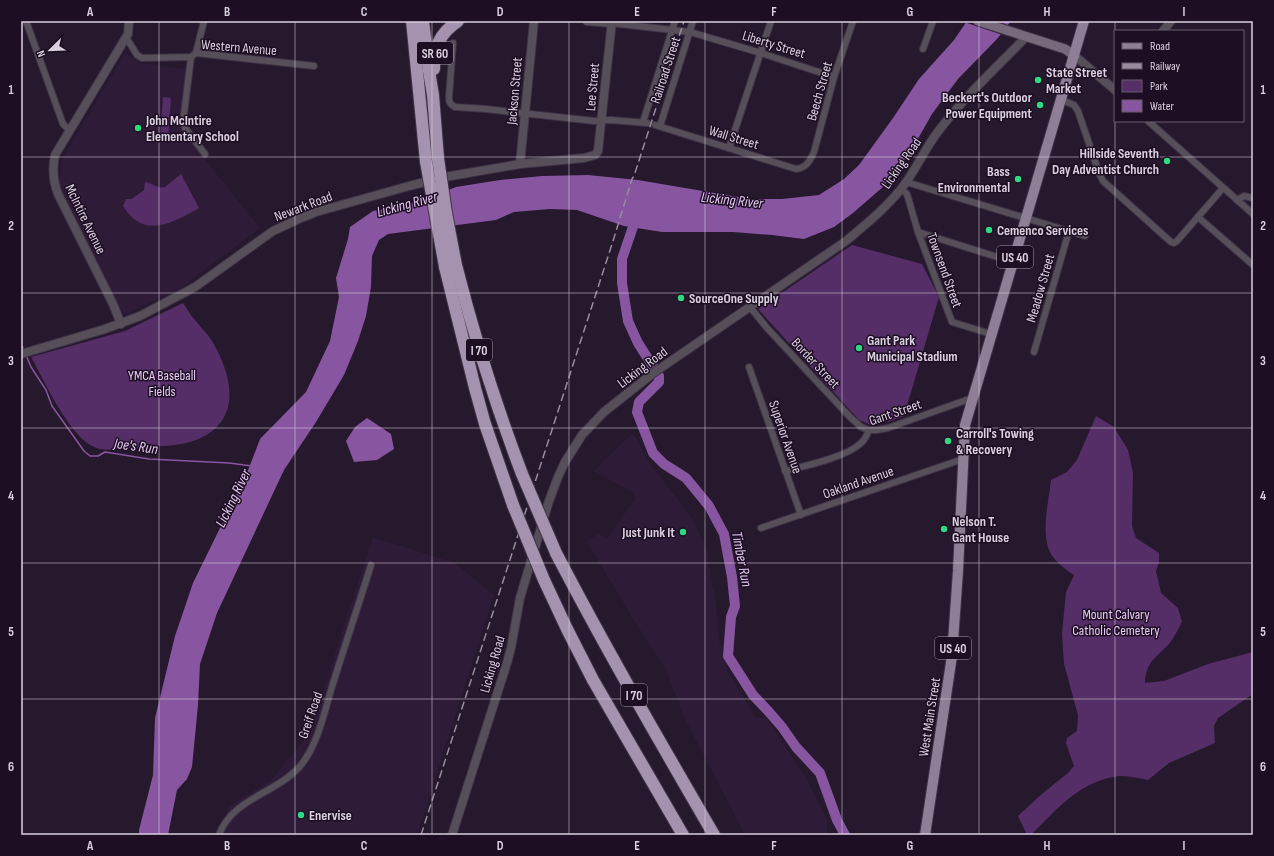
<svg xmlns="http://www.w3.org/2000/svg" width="1274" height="856" font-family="'Sofia Sans Condensed',sans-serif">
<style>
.built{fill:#2e1b37}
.green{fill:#552e67}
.water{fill:#8855a0}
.pier{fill:#26182d}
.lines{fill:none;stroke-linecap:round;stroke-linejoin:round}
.stream{stroke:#8855a0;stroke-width:1.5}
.river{stroke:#8855a0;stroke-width:10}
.minor-casing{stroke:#3f3246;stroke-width:8}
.tertiary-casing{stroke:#3f3246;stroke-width:10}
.secondary-casing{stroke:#3f3246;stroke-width:11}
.primary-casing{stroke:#3f3246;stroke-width:12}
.motorway-casing{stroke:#3f3246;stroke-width:14}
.minor{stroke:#564f5a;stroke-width:6}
.tertiary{stroke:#564f5a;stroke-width:8}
.secondary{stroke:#766a7c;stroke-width:9}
.primary{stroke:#8e7f96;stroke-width:10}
.motorway{stroke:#a592ae;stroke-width:12}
.rail{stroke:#988c9e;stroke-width:1.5;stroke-dasharray:8 4;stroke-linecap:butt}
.motorway-bridge-casing{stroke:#3f3246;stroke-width:14;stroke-linecap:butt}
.motorway-bridge{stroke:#a592ae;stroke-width:12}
.grid{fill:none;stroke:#dad0df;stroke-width:1;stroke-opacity:0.55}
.poi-dot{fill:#2fd883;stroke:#1d0e23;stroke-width:1.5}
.labels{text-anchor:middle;stroke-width:3;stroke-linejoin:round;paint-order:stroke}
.shield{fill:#1d0e23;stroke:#a196a7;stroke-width:1}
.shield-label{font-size:13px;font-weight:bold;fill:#dad0df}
.street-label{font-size:14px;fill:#dad0df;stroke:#1d0e23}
.poi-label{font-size:14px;font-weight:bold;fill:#dad0df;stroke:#1d0e23;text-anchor:start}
.park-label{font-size:14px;fill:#e7ccf5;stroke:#1d0e23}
.water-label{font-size:15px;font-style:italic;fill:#e3c8f1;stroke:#1d0e23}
.neatline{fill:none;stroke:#dad0df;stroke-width:1.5}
.grid-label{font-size:13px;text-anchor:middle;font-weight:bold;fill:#dad0df}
</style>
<rect width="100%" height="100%" fill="#26182d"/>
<g class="built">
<path d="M 125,53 L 139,63 L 186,69 L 179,121 L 181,129 L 260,228 L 179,289 L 124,315 L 59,187 L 62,159 Z"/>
<path d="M 633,433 L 651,465 L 692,518 L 708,552 L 711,580 L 716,603 L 719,640 L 729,673 L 755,717 L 766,718 L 805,776 L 827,819 L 827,835 L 745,835 L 684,717 L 665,667 L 648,643 L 586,541 L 599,534 L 608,538 L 621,518 L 636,498 L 632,492 L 594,471 L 606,458 Z"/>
<path d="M 373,537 L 455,563 L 494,595 L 417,835 L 223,835 L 228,807 L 271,780 L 309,734 Z"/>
</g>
<g class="green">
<path d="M 163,97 L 171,98 L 168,139 L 160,139 Z"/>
<path d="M 181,174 L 199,208 C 172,223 144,240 123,206 L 126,199 L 132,199 L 144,190 L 145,182 C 153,183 157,189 165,187 Z"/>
<path d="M 852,245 L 922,264 L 939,297 L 904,416 L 891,421 L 871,425 L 859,420 L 758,309 Z"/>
<path d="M 183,303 C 187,308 190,315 195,320 C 200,327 207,333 212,341 C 233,376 243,422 196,440 C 180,446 163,446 146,447 C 136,447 108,451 100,449 C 96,448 90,445 87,443 C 64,425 45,382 31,357 L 125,331 Z"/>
<path d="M 1096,416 L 1114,427 L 1128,450 L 1133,473 L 1132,526 L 1136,538 L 1159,553 L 1159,562 L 1156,571 L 1161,593 L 1178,608 L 1182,622 C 1178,629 1174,638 1169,644 C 1156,658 1146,661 1145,683 L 1164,681 L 1208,664 L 1253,652 L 1253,694 L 1218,718 L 1214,726 L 1215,743 L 1169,763 L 1148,780 C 1139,778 1129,776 1120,776 C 1081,780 1057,809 1031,835 L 1027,835 L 1018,816 L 1043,793 L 1068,773 L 1074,766 L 1066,743 L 1067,738 L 1077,731 L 1078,715 L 1064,664 L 1062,633 L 1066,592 L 1074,575 C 1066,570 1056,562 1051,554 C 1040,535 1049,500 1051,480 L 1067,472 L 1077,460 Z"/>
</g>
<g class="water">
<path d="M 967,21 L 1011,21 L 997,39 L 958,79 L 932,114 L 911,151 L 884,186 L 853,213 L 834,227 L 804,239 L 772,235 L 733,232 L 662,232 L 624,226 L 577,210 L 550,209 L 514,212 L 496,220 L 388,234 L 379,240 L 372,256 L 371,287 L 366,316 L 358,341 L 344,375 L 316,422 L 284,470 L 217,613 L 200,664 L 198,705 L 192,767 L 187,779 L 177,790 L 168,835 L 139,835 L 139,830 L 153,775 L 155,718 L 175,636 L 193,583 L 247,473 L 260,439 L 306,392 L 330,341 L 339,297 L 336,278 L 348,239 L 350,227 L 373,211 L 421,201 L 456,187 L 500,180 L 542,176 L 588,175 L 638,180 L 750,199 L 782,199 L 819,195 L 844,179 L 859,165 L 893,118 L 919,79 L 954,40 Z"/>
<path d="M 367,418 L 391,434 L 394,449 L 377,460 L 354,462 L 346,441 L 355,427 Z"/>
</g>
<path class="pier" d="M 964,21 L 995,21 L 1010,26 L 1003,35 L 964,22 Z"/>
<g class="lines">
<g class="stream">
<path d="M 21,344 L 24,350"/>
<path d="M 26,355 L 31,367 L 46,390 L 52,406 L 84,451 L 90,456 L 98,456 L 105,452 L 149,459 L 229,463 L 252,466"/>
</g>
<path class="river" d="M 637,215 L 622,259 L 622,283 L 628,321 L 638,343 L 659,376 L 659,382 L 639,402 L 637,412 L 653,453 L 664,464 L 686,478 L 709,506 L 724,534 L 732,577 L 735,606 L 731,617 L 728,656 L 753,695 L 769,712 L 782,727 L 796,747 L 820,773 L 837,820 L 845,835"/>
<g class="minor-casing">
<g id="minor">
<path d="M 26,21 L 63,124 L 70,131"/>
<path d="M 611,23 L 690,32 L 761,53 L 834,77"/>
<path d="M 126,37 L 137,55 L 142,58 L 191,57 L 196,53 L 314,66"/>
<path d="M 453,43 L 449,97 C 449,103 450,104 455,107 L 486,109 L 594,121 L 611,120 L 647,123"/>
<path d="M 923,49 L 933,21"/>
<path d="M 196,53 L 204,21"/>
<path d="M 191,57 L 183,122 L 185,128 L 205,154"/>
<path d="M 1062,100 L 1074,105 L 1078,111 L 1099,173 L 1103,181 L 1171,242 L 1174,243 L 1177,241 L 1223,188"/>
<path d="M 1148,121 L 1253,214"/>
<path d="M 643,122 L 675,21"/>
<path d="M 655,125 L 796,169 C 806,168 810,161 814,152 L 834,77 L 853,21"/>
<path d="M 660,126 L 693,21"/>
<path d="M 729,148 L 771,21"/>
<path d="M 906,182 L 1085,236"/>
<path d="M 901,189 L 907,194 L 918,232 L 952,322 L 991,334"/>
<path d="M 1237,200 L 1244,196 L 1253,198"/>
<path d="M 1198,217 L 1253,265"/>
<path d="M 918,232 L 1013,262"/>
<path d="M 750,307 L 767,328 L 850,417 L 861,427 L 869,430"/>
<path d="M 1034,352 L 1069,231"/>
<path d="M 749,367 L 801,515"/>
<path d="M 785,471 C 805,466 847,457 861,443 C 865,440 867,435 869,430 L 877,430 L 888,428 L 972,398"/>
<path d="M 761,528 L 963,459"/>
<path d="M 219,835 C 233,795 285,793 306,758 C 318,740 325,711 331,690 C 344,648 358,607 371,565"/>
</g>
</g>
<g class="tertiary-casing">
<g id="tertiary">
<path d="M 587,21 L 611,23"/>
<path d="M 1163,31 L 1171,21"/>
<path d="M 1075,56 L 1115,90"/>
<path d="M 520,164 L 534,21"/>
<path d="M 121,324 L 113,304 L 58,194 C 53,181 52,169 55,155 L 128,34 L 129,21"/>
<path d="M 21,354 L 105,329 L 140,316 L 195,287 L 273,231 L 301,218 L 316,212 L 409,186 L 445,177 L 520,164 L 584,158 L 595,155 L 598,151 L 612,21"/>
<path d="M 452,835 L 507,663 L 511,648 L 520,598 L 549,501 L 558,477 L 565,462 L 582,435 L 604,412 L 652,374 L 846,241 C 865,225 885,209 901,189 C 915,172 924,150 937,133 C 963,98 996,68 1026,37"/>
</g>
</g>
<g class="secondary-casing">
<path id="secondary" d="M 978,21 L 1065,49 L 1075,56"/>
</g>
<g class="primary-casing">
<path id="primary" d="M 925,835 L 952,656 L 958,571 L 965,425 L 1084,21"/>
</g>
<g class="motorway-casing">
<g id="motorway">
<path d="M 412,21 L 426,162"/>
<path d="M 423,21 L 429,71 L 433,95 L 438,158"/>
<path d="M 434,69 C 434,47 439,34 458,21"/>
<path d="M 456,265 C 474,336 496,406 522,474"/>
<path d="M 445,267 L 475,388 L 485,424 L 513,505"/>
<path d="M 556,553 C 606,649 660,742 714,835"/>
<path d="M 544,580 L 567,629 L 593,680 L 683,835"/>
</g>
</g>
<use href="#minor" class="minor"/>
<use href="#tertiary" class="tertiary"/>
<use href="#secondary" class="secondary"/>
<use href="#primary" class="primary"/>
<use href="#motorway" class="motorway"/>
<path class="rail" d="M 421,835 L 613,241 L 632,179 L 634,176 L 684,21"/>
<g class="motorway-bridge-casing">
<g id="motorway-bridge">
<path d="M 438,158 L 446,213 L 456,265"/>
<path d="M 426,162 L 445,267"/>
<path d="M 522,474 L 556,553"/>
<path d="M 513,505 L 544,580"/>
</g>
</g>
<use href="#motorway-bridge" class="motorway-bridge"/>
</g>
<path class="grid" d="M 159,21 L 159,835M 295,21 L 295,835M 432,21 L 432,835M 569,21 L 569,835M 705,21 L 705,835M 842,21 L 842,835M 979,21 L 979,835M 1115,21 L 1115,31M 1115,121 L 1115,835M 21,157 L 1253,157M 21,293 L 1253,293M 21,428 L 1253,428M 21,563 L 1253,563M 21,699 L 1253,699"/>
<g class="poi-dot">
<circle cx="1038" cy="80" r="4"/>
<circle cx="1040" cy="105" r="4"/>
<circle cx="138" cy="128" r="4"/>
<circle cx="1167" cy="161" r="4"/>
<circle cx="1018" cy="179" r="4"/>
<circle cx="989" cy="230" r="4"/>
<circle cx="681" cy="298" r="4"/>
<circle cx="859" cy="348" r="4"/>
<circle cx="948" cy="441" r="4"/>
<circle cx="944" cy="529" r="4"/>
<circle cx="683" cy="532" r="4"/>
<circle cx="301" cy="815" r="4"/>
</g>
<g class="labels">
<g class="shield">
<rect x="417" y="42" width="36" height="22" rx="3"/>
<rect x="997" y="246" width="36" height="22" rx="3"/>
<rect x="466" y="339" width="26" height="22" rx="3"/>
<rect x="935" y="637" width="36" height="22" rx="3"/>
<rect x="621" y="684" width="26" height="22" rx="3"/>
</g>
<g class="shield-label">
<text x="435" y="58">SR 60</text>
<text x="1015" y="262">US 40</text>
<text x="479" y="355">I 70</text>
<text x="953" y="653">US 40</text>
<text x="634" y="700">I 70</text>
</g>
<g class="street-label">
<text transform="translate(774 44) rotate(17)" y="5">Liberty Street</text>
<text transform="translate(239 47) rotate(5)" y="5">Western Avenue</text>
<text transform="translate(665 70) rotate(-72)" y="5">Railroad Street</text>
<text transform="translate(592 87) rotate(-85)" y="5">Lee Street</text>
<text transform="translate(514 91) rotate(-85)" y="5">Jackson Street</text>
<text transform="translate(819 91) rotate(-74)" y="5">Beech Street</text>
<text transform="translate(734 137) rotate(17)" y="5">Wall Street</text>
<text transform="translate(901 163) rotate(-55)" y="5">Licking Road</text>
<text transform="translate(303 206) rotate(-21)" y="5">Newark Road</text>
<text transform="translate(86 219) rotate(64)" y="5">McIntire Avenue</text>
<text transform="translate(945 270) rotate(70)" y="5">Townsend Street</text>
<text transform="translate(1040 288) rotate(-74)" y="5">Meadow Street</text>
<text transform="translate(816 363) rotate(47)" y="5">Border Street</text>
<text transform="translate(642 367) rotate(-37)" y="5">Licking Road</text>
<text transform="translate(895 412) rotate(-19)" y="5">Gant Street</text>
<text transform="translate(786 437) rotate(71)" y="5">Superior Avenue</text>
<text transform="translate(858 482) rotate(-19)" y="5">Oakland Avenue</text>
<text transform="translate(492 664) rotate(-74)" y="5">Licking Road</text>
<text transform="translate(310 715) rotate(-71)" y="5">Greif Road</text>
<text transform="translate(929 717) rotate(-81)" y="5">West Main Street</text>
</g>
<g class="poi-label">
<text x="1046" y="77">State Street<tspan x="1046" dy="16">Market</tspan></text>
<text x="1032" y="102" text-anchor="end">Beckert's Outdoor<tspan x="1032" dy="16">Power Equipment</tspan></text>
<text x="146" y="125">John McIntire<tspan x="146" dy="16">Elementary School</tspan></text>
<text x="1159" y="158" text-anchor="end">Hillside Seventh<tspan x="1159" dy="16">Day Adventist Church</tspan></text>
<text x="1010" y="176" text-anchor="end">Bass<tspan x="1010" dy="16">Environmental</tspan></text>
<text x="997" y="235">Cemenco Services</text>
<text x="689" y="303">SourceOne Supply</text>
<text x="867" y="345">Gant Park<tspan x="867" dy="16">Municipal Stadium</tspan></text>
<text x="956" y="438">Carroll's Towing<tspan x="956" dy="16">&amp; Recovery</tspan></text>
<text x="952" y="526">Nelson T.<tspan x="952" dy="16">Gant House</tspan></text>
<text x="675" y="537" text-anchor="end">Just Junk It</text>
<text x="309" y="820">Enervise</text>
</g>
<g class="park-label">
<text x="162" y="380">YMCA Baseball<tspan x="162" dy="16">Fields</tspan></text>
<text x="1116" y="619">Mount Calvary<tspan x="1116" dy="16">Catholic Cemetery</tspan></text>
</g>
<g class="water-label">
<text transform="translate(732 200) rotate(6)" y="5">Licking River</text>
<text transform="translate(407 204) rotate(-15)" y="5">Licking River</text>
<text transform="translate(136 446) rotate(8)" y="5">Joe's Run</text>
<text transform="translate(233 498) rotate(-64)" y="5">Licking River</text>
<text transform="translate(742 559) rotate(79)" y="5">Timber Run</text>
</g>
</g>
<rect width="1274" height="856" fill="none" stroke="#1d0e23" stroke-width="44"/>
<rect x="1114" y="30" width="130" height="92" fill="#1d0e23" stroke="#695c6e"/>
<rect x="1122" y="43" width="20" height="6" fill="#8e7f96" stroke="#695c6e"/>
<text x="1150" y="50" font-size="12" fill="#dad0df">Road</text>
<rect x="1122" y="63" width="20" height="6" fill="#988c9e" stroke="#695c6e"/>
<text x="1150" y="70" font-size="12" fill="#dad0df">Railway</text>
<rect x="1122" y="80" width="20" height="12" fill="#552e67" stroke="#695c6e"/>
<text x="1150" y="90" font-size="12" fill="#dad0df">Park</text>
<rect x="1122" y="100" width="20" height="12" fill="#8855a0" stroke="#695c6e"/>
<text x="1150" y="110" font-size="12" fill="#dad0df">Water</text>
<g transform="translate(50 50) rotate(247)" stroke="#1d0e23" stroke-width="3" paint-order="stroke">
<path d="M0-3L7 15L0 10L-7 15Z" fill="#dad0df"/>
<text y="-6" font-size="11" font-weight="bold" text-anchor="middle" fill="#dad0df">N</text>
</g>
<rect x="22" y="22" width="1230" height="812" class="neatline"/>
<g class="grid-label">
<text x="90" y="16">A</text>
<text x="227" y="16">B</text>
<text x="364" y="16">C</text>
<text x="500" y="16">D</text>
<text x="637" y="16">E</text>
<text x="774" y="16">F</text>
<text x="910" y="16">G</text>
<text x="1047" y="16">H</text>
<text x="1184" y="16">I</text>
<text x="11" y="94">1</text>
<text x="1263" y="94">1</text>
<text x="11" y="230">2</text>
<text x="1263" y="230">2</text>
<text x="11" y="365">3</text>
<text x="1263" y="365">3</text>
<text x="11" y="500">4</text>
<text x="1263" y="500">4</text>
<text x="11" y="636">5</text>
<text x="1263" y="636">5</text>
<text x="11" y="771">6</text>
<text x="1263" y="771">6</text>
<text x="90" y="850">A</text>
<text x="227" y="850">B</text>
<text x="364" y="850">C</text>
<text x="500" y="850">D</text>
<text x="637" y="850">E</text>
<text x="774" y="850">F</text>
<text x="910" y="850">G</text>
<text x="1047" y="850">H</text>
<text x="1184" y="850">I</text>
</g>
</svg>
